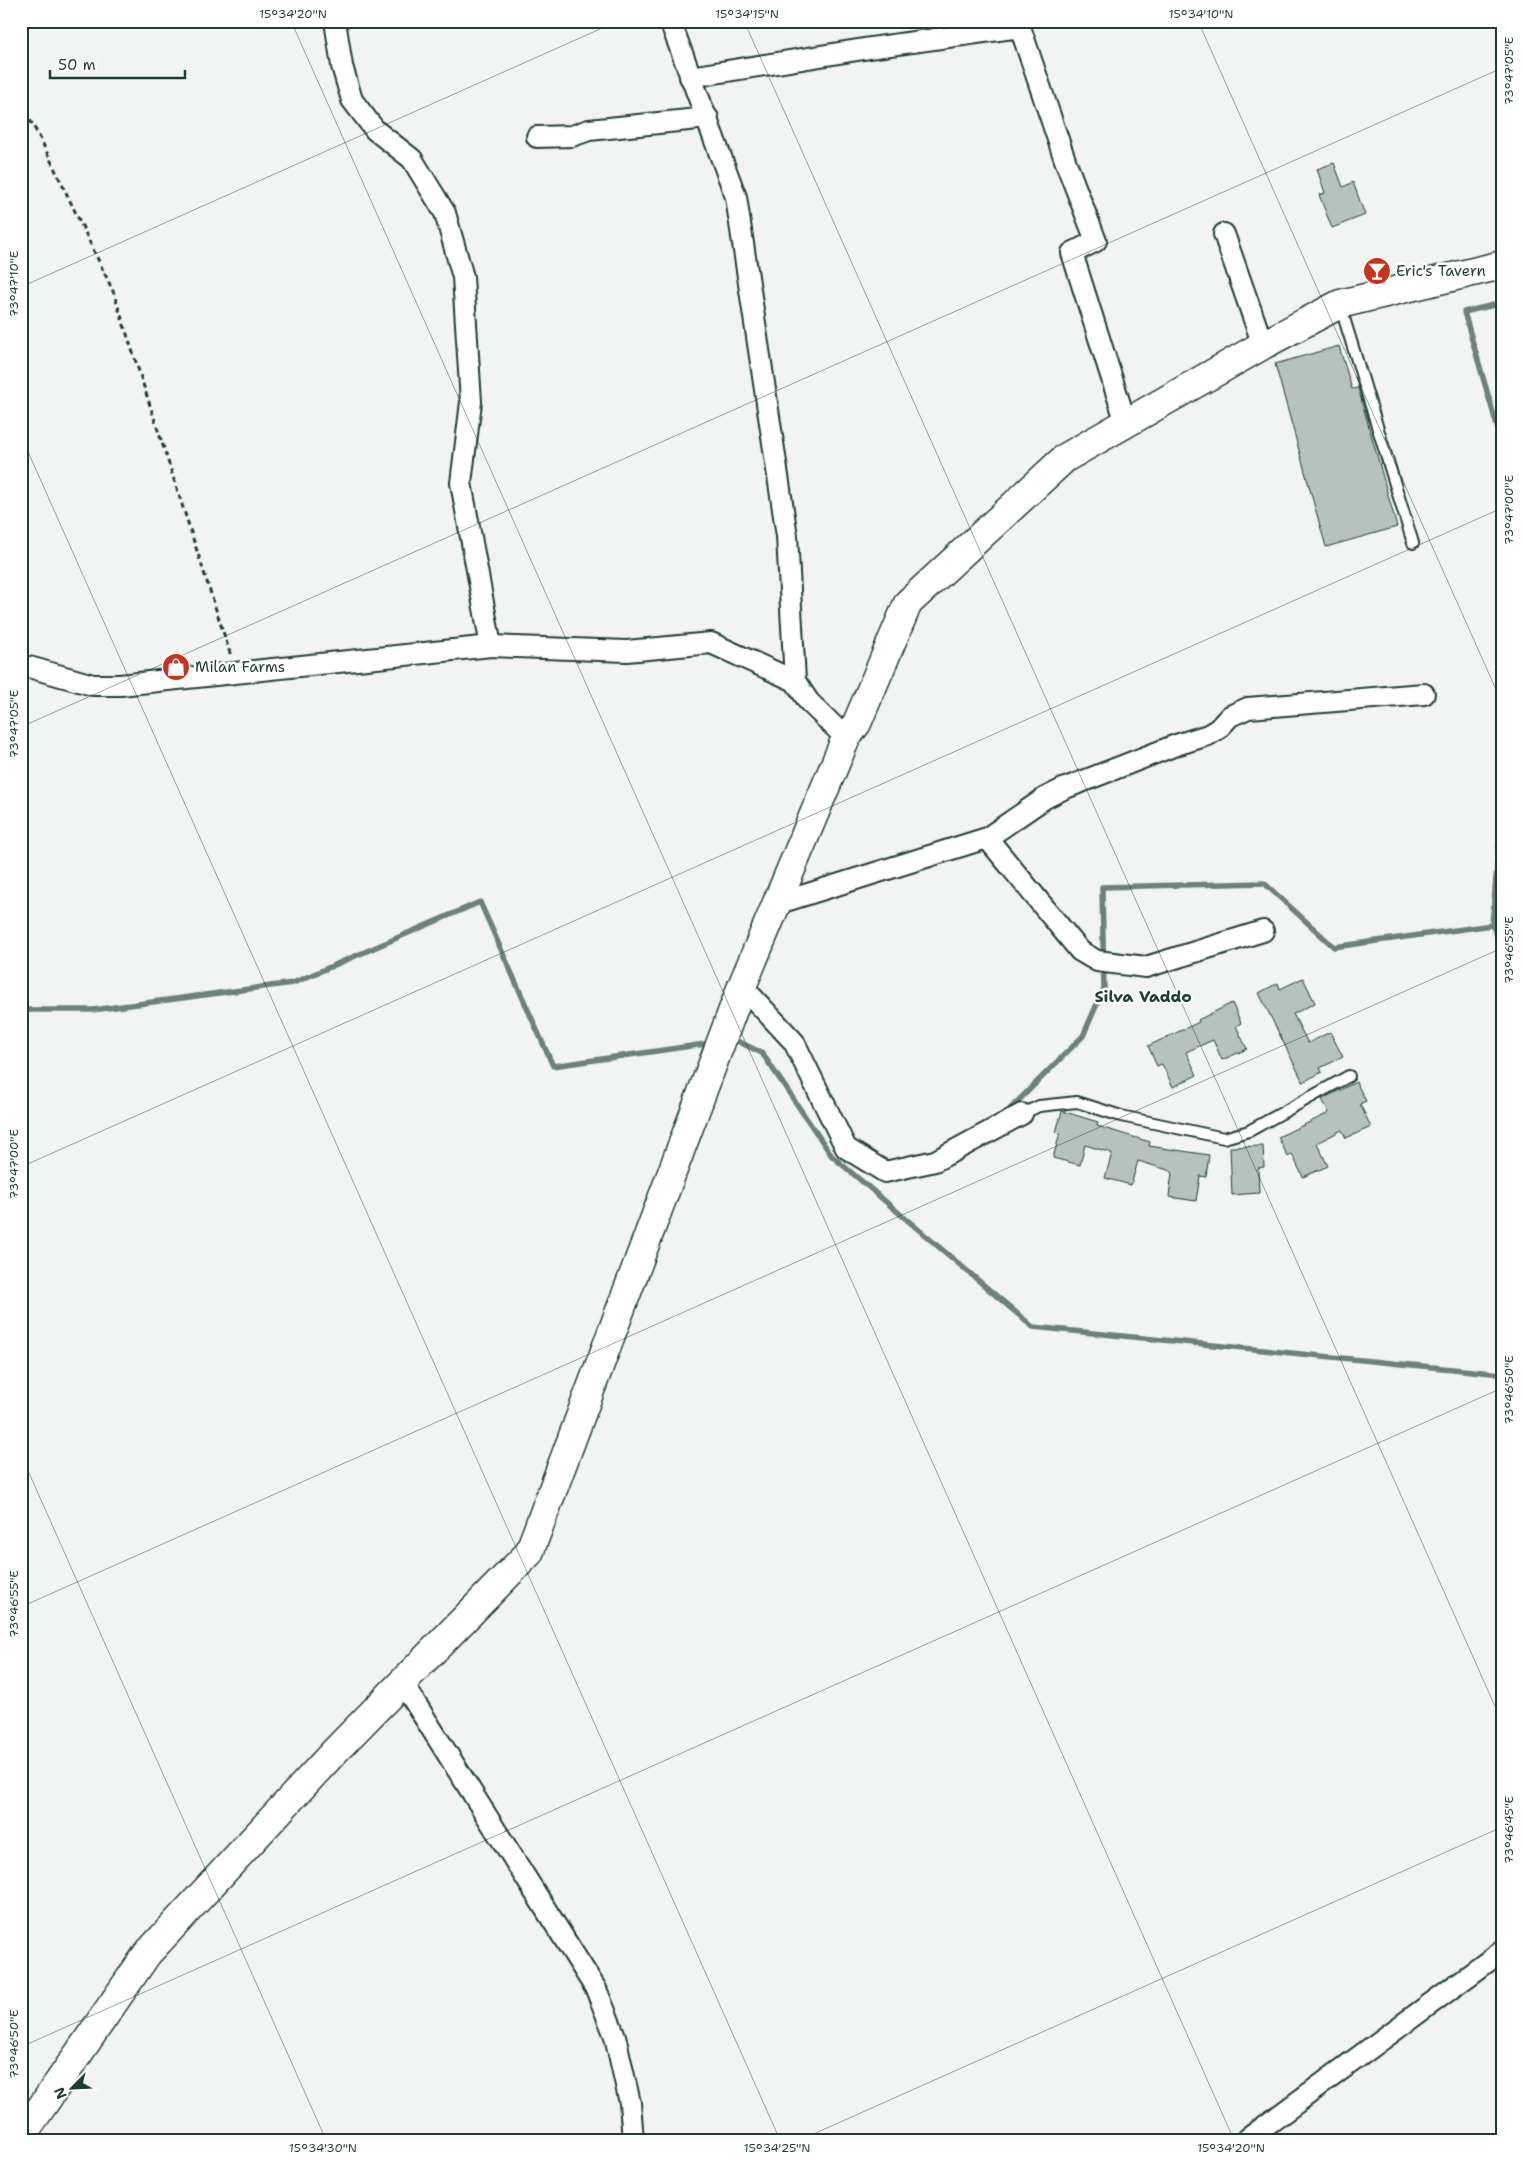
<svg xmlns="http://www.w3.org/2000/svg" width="1523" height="2161" font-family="'Shantell Sans',sans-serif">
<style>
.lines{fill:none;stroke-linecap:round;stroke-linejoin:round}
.stream{stroke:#6d807b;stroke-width:5.5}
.building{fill:#b7c1bd;stroke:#1f3d34}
.lane-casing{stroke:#1f3d34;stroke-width:14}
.street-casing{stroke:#1f3d34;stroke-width:24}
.secondary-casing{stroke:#1f3d34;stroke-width:31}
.path{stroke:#1f3d34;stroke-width:3;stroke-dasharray:5 4;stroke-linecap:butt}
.lane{stroke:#fff;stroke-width:10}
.street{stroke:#fff;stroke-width:20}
.secondary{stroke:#fff;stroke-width:28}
.ticks{fill:none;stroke:#1f3d34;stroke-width:1;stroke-opacity:0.45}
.labels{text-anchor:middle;stroke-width:5;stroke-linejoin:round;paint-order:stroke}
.poi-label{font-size:15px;fill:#1f3d34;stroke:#fff;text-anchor:start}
.neighbourhood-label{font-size:16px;font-weight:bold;fill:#1f3d34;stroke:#fff}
.neatline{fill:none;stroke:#1f3d34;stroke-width:2}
.ticks-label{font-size:12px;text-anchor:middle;fill:#1f3d34}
</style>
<rect width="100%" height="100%" fill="#f2f3f3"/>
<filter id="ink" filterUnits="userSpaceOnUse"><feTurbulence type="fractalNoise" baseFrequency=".02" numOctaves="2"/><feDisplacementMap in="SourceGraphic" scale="10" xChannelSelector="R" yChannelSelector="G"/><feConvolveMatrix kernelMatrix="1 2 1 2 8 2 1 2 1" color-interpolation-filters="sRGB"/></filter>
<g filter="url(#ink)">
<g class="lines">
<g class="stream">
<path d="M 1502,303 L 1464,312 L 1502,443"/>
<path d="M 1502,809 L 1492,925 L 1502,945"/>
<path d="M 21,1010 L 93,1010 L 293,983 L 480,902 L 553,1066 L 712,1043"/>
<path d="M 729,1041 L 735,1040 L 762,1053 L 832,1156 L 1033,1327 L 1502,1374"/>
<path d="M 1005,1114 L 1083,1036 L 1104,988 L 1102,887 L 1264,883 L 1334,947 L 1492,925"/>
</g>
</g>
<g class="building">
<path d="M 1334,163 L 1343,187 L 1353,182 L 1365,215 L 1332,228 L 1319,195 L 1325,193 L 1317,169 Z"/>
<path d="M 1339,346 L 1352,389 L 1358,388 L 1397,527 L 1326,547 L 1275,364 Z"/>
<path d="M 1303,978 L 1315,1003 L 1293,1014 L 1308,1043 L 1330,1032 L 1343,1057 L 1320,1068 L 1322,1072 L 1303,1082 L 1259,993 L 1278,983 L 1280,989 Z"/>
<path d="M 1232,1003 L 1241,1023 L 1236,1026 L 1247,1049 L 1222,1060 L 1213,1040 L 1186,1052 L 1197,1075 L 1173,1087 L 1162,1064 L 1157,1066 L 1148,1046 L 1199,1022 L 1198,1020 Z"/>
<path d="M 1356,1082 L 1366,1101 L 1360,1104 L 1371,1127 L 1346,1138 L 1342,1130 L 1317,1143 L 1328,1166 L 1303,1177 L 1292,1154 L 1288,1157 L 1278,1137 L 1329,1113 L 1322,1099 Z"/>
<path d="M 1062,1111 L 1098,1122 L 1097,1126 L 1150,1142 L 1149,1146 L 1209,1155 L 1206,1177 L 1200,1176 L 1196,1201 L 1169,1197 L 1172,1172 L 1168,1170 L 1138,1161 L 1131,1185 L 1105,1178 L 1112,1153 L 1085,1145 L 1080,1165 L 1053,1158 L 1060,1133 L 1056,1132 Z"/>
<path d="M 1263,1146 L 1264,1167 L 1258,1168 L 1259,1193 L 1232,1195 L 1230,1147 Z"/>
</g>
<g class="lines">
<g class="lane-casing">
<g id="lane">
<path d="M 1340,305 L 1413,543"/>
<path d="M 1022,1114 L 1039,1106 L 1077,1102 L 1121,1116 L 1224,1138 L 1249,1131 L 1349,1076"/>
</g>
</g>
<g class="street-casing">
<g id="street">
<path d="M 335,21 L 342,66 L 352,100 L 375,130 L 412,159 L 445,213 L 463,277 L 471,402 L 461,483 L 491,646"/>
<path d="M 670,21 L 736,197 L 787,536 L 795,681 L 809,702 L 846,738"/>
<path d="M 690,77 L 870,48 L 1020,27 L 1066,163 L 1096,241 L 1072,253 L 1126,423"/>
<path d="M 537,137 L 572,136 L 589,130 L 708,118"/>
<path d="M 1224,234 L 1263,345"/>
<path d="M 21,668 L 29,667 L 93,685 L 120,685 L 491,646 L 627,651 L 711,643 L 795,681"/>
<path d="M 987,838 L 1045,798 L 1063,789 L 1176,745 L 1208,735 L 1218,729 L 1230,716 L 1248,708 L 1424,694"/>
<path d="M 776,904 L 987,838 L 1080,951 L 1097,961 L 1146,967 L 1263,931"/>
<path d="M 742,986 L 794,1042 L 846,1148 L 885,1172 L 935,1161 L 1022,1114"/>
<path d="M 402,1682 L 596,1989 L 615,2036 L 630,2103 L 633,2140"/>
<path d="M 1246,2140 L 1502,1951"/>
</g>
</g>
<g class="secondary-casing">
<path id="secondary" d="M 21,2137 L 147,1954 L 335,1751 L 529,1553 L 742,986 L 846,738 L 857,723 L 908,603 L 1065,458 L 1263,345 L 1340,304 L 1502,265"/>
</g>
<path class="path" d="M 21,104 L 40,138 L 113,291 L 231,656"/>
<use href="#lane" class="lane"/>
<use href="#street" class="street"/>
<use href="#secondary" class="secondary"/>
</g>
</g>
<path class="ticks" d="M 291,21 L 1234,2140M 744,21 L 1502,1722M 1198,21 L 1502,703M 21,287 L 618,21M 21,436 L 780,2140M 21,727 L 1502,68M 21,1167 L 1502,508M 21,1455 L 326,2140M 21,1607 L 1502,948M 21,2047 L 1502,1388M 800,2140 L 1502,1827"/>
<defs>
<g id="bar-disc" transform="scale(1.4375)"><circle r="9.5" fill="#c8321e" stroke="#fff"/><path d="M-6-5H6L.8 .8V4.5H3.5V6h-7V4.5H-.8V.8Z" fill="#fff"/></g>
<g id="shop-disc" transform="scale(1.4375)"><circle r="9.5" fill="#c8321e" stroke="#fff"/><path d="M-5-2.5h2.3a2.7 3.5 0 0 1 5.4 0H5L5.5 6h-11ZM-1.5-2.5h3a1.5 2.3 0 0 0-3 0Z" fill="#fff"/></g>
</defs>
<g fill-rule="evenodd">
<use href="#bar-disc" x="1377" y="271"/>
<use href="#shop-disc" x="176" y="667"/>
</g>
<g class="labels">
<g class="poi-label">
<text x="1396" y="276">Eric's Tavern</text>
<text x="195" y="672">Milan Farms</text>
</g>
<g class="neighbourhood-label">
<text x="1143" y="1002">Silva Vaddo</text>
</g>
</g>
<rect width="1523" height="2161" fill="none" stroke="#fff" stroke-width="55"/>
<g transform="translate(72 2088) rotate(246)" stroke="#ffffff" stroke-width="4" paint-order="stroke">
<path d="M0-4L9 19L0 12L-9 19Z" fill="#1f3d34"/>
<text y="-8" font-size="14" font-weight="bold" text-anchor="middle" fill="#1f3d34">N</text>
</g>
<path d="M50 70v8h135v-8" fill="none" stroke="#1f3d34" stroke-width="2.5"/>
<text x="58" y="70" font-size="15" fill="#1f3d34" stroke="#ffffff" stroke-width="4" paint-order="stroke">50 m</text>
<rect x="28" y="28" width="1468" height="2106" class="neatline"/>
<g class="ticks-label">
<text x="293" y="18">15°34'20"N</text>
<text x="747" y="18">15°34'15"N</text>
<text x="1201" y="18">15°34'10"N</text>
<text transform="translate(1509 71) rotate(-90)" y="4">73°47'05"E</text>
<text transform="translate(14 284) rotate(-90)" y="4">73°47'10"E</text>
<text transform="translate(1509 510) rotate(-90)" y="4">73°47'00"E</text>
<text transform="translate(14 724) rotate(-90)" y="4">73°47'05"E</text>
<text transform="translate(1509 950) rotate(-90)" y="4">73°46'55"E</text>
<text transform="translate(14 1164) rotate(-90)" y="4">73°47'00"E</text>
<text transform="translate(1509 1390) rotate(-90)" y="4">73°46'50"E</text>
<text transform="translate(14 1604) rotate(-90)" y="4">73°46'55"E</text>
<text transform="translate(1509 1830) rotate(-90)" y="4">73°46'45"E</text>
<text transform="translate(14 2044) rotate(-90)" y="4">73°46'50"E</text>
<text x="323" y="2152">15°34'30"N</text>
<text x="777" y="2152">15°34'25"N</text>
<text x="1231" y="2152">15°34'20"N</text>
</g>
</svg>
